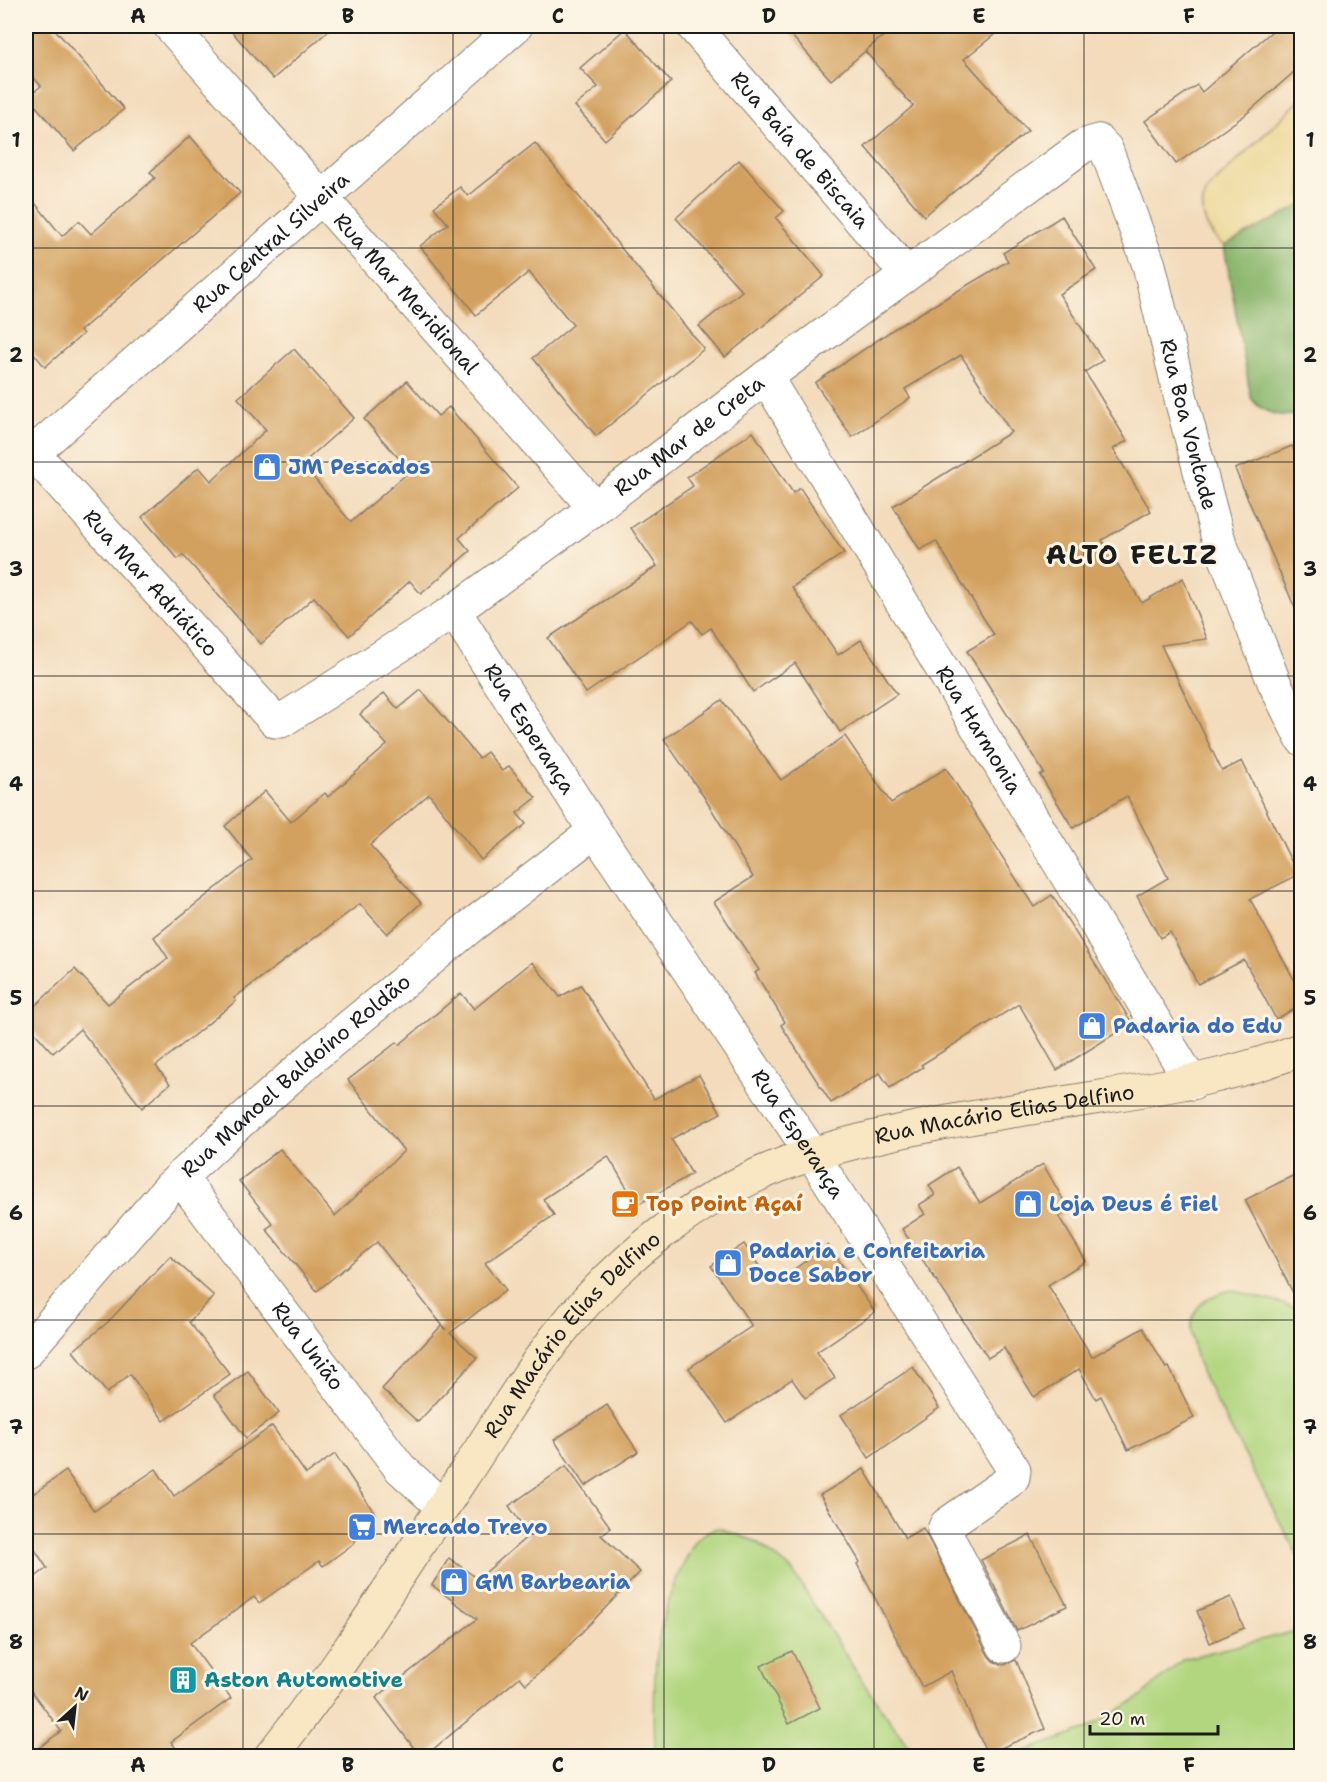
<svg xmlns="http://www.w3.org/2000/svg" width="1327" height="1782" font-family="'Shantell Sans',sans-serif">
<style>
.green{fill:#b1d67f;stroke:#66794e;stroke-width:1.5}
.forest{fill:#8cb76e;stroke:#546a45;stroke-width:1.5}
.sand{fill:#eeda9e;stroke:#857b5d;stroke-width:1.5}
.building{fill:#d3a15e}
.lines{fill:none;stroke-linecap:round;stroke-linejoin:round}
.street-casing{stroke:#887c6c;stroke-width:35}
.secondary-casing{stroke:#887c6c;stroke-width:35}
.street{stroke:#fff;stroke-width:33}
.secondary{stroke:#f9e7c3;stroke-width:33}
.grid{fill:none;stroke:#1c1c1c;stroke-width:1.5;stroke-opacity:0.55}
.labels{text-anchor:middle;stroke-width:6;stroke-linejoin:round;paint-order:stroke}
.street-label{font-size:21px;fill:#1c1c1c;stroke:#fcf5e5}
.shop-label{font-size:21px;font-weight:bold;fill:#366cbe;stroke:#fcf5e5;text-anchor:start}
.food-label{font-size:21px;font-weight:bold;fill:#c56008;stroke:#fcf5e5;text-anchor:start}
.culture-label{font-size:21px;font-weight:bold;fill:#0d838f;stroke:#fcf5e5;text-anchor:start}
.district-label{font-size:27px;font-weight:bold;letter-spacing:1.5px;fill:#1c1c1c;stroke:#fcf5e5}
.neatline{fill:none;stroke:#1c1c1c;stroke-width:2}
.grid-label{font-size:20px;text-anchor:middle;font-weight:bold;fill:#1c1c1c}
</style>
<rect width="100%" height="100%" fill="#fcf5e5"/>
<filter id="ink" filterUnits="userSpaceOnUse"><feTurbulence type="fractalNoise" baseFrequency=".0167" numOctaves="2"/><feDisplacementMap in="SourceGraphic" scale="12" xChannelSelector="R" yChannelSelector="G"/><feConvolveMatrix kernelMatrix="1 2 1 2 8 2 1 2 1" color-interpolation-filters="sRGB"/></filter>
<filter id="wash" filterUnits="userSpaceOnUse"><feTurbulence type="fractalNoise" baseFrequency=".008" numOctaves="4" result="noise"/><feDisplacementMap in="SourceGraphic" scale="24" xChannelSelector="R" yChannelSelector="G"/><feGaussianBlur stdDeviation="1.35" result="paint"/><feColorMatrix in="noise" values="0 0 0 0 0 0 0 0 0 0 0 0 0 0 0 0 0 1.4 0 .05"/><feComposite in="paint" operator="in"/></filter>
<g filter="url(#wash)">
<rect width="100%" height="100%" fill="#f3dbbb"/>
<g class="green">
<path d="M 1232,1290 L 1301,1309 L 1301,1562 L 1202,1374 C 1187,1333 1180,1301 1232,1290 Z"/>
<path d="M 719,1528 L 757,1542 L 792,1570 L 862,1681 L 915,1756 L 652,1756 L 655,1750 C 653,1682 652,1623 685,1561 C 693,1544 699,1531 719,1528 Z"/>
<path d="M 1301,1630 L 1301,1756 L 1012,1756 L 1087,1729 L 1141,1697 L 1183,1659 Z"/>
</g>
<path class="forest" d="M 1301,205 L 1301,413 C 1284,419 1262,414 1251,398 L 1224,246 Z"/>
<path class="sand" d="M 1301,99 L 1301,205 L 1224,246 C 1207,233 1197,212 1206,191 Z"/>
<g id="blocks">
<g class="building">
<path d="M 26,26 L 52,26 L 124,109 L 74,151 L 28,97 L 41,86 L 26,69 Z"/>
<path d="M 227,26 L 334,26 L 273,79 Z"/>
<path d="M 783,26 L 895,26 L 831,80 Z"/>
<path d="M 895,26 L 1005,26 L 964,59 L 1028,131 L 924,216 L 865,147 L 913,106 L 865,51 Z"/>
<path d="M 1278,26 L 1302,26 L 1302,65 L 1245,115 L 1176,164 L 1145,121 L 1197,85 L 1202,92 Z"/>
<path d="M 625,29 L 671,82 L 605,140 L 575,106 L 598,87 L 580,68 Z"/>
<path d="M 190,136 L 240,193 L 80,331 L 83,334 L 45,367 L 26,344 L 26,192 L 62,236 L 79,221 L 91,234 L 155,178 L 150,172 Z"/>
<path d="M 535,143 L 704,349 L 596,436 L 533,358 L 573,325 L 529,272 L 476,315 L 420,246 L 448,224 L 434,207 L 460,187 L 468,196 Z"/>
<path d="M 739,160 L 784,211 L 776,218 L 824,276 L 725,357 L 699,326 L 742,291 L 676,218 Z"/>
<path d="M 1062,216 L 1096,270 L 1059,294 L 1103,360 L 1085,372 L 1127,441 L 1113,449 L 1151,511 L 1102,540 L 1142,603 L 1183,578 L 1207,639 L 1161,645 L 1222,771 L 1242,761 L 1298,875 L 1250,899 L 1302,994 L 1302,1005 L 1276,1019 L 1244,960 L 1198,984 L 1170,932 L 1160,938 L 1137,896 L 1168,878 L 1127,796 L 1073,828 L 1040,775 L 1044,773 L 967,651 L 994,635 L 936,541 L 920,550 L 893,506 L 1011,432 L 961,355 L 905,389 L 910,398 L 852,437 L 815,383 L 894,329 L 1008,261 L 1003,253 Z"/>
<path d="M 294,349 L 354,418 L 302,464 L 351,522 L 410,471 L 364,419 L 407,381 L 438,416 L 449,407 L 518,488 L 459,538 L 470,551 L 421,594 L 410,581 L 349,636 L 314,597 L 261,644 L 183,555 L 178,559 L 142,517 L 199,467 L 211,481 L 266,430 L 238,398 Z"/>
<path d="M 753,432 L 793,493 L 800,488 L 844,553 L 792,587 L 838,655 L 861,640 L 897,694 L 840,732 L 795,663 L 753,692 L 711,628 L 702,634 L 692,621 L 586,693 L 548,638 L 657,566 L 631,528 L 693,486 L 687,477 Z"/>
<path d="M 1292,446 L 1302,466 L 1301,622 L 1235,469 Z"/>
<path d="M 421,690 L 479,758 L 487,752 L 502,771 L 509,766 L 536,798 L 517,813 L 526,824 L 481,860 L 429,794 L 370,845 L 421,903 L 387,934 L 360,904 L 234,998 L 236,1001 L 156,1066 L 170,1084 L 142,1108 L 80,1029 L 53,1053 L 26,1023 L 26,1014 L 75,969 L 108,1004 L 168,958 L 154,937 L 252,860 L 225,826 L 265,791 L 291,822 L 325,793 L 328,797 L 387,745 L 360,714 L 384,693 L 398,709 Z"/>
<path d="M 722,700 L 781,780 L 845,736 L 891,803 L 946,768 L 1034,907 L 1052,895 L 1132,1023 L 1057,1070 L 1019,1004 L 921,1065 L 923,1067 L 890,1088 L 880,1073 L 831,1103 L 781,1025 L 785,1022 L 755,973 L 759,970 L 714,902 L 753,877 L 704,797 L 664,739 Z"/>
<path d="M 532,962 L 560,997 L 581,985 L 654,1099 L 699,1075 L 721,1113 L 671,1139 L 692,1174 L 637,1205 L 608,1156 L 543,1199 L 554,1215 L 485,1263 L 506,1290 L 450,1333 L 477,1358 L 418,1422 L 382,1389 L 441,1326 L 446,1330 L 377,1242 L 317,1291 L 266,1229 L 273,1224 L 239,1181 L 280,1149 L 335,1216 L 404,1151 L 348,1080 L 397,1042 L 399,1045 L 461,993 L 474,1009 Z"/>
<path d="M 1043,1164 L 1069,1210 L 1059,1217 L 1086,1261 L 1048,1285 L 1092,1357 L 1143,1328 L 1166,1368 L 1169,1367 L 1194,1418 L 1128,1450 L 1101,1396 L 1096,1399 L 1079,1369 L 1034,1397 L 1004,1348 L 988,1358 L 902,1229 L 925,1214 L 919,1205 L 935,1195 L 929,1185 L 957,1167 L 980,1203 Z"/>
<path d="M 1302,1171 L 1302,1310 L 1245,1200 Z"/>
<path d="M 744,1244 L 772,1285 L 828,1245 L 875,1312 L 817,1352 L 835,1378 L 805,1398 L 792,1379 L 727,1423 L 689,1368 L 752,1326 L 711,1266 Z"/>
<path d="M 170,1256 L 214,1296 L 189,1322 L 230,1374 L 164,1421 L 130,1374 L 107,1393 L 73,1351 L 108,1322 Z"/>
<path d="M 913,1367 L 939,1408 L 869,1458 L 841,1415 Z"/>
<path d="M 248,1371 L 279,1413 L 246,1438 L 214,1395 Z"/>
<path d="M 607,1405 L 638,1452 L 585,1486 L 554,1440 Z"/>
<path d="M 272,1426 L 306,1474 L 335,1454 L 375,1514 L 353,1544 L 323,1566 L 319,1561 L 259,1603 L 254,1597 L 190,1643 L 231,1698 L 171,1742 L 182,1756 L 28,1756 L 61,1731 L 26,1684 L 26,1584 L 47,1568 L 26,1536 L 26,1499 L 66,1471 L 94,1511 L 156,1469 L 174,1496 Z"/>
<path d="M 566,1466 L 611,1528 L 601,1535 L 640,1572 L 557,1658 L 526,1684 L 520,1677 L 425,1756 L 420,1756 L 376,1698 L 477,1619 L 432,1585 L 449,1558 L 478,1579 L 529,1535 L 509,1506 Z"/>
<path d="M 864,1469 L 905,1538 L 923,1528 L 988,1655 L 993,1661 L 1003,1665 L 1016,1660 L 1045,1729 L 987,1754 L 951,1671 L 922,1687 L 857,1564 L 860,1562 L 820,1495 Z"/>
<path d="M 1030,1535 L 1067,1606 L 1017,1631 L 981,1560 Z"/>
<path d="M 1231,1597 L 1244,1628 L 1210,1643 L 1197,1611 Z"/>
<path d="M 792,1651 L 820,1708 L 789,1724 L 761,1666 Z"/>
</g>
</g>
</g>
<g filter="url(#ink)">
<use href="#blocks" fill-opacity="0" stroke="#887c6c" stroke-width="1.5"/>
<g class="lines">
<g class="street-casing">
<g id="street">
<path id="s1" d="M 170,26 L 595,508"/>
<path id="s2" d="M 693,26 L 906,273"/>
<path id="s3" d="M 766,377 L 1192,1083"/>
<path id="s4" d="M 26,445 L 275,721 L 281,721 L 454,611 L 595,508 L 766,377 L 1083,146 L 1098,141 L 1106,149 L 1149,265 L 1182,403 L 1217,535 L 1274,682 L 1302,739"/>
<path id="s5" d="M 26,459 L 516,26"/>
<path id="s6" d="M 454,611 L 595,831 L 812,1154 L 1014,1470 L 1013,1477 L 1008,1482 L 946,1525 L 944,1530 L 1004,1646"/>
<path id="s7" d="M 180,1177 L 400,1468 L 443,1507"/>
<path id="s8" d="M 26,1352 L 170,1187 L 231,1130 L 314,1056 L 471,926 L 595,831"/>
</g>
</g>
<g class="secondary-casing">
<g id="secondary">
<path id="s9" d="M 271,1756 C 341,1668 401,1570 463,1476 C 489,1437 513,1397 540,1359 C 606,1266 703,1187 813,1154 C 904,1126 1000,1113 1094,1098 C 1165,1087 1234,1076 1302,1049"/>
</g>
</g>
<use href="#street" class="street"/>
<use href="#secondary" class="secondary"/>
</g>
</g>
<path class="grid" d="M 243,26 L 243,1756M 453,26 L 453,1756M 664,26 L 664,1756M 874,26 L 874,1756M 1084,26 L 1084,1756M 26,248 L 1302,248M 26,462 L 1302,462M 26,676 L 1302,676M 26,891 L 1302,891M 26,1106 L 1302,1106M 26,1320 L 1302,1320M 26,1534 L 1302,1534"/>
<defs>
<g id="shop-square" transform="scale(1.5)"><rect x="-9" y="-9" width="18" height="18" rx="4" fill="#3f7fe0" stroke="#fcf5e5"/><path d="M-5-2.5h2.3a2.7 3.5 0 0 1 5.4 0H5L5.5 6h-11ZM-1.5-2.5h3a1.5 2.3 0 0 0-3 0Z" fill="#fff"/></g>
<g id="cafe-square" transform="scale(1.5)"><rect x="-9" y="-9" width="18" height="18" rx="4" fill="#e8710a" stroke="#fcf5e5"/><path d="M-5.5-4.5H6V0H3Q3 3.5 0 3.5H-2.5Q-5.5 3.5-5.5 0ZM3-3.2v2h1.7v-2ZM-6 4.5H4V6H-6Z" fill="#fff"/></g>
<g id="supermarket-square" transform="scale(1.5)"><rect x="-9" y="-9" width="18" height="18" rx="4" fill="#3f7fe0" stroke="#fcf5e5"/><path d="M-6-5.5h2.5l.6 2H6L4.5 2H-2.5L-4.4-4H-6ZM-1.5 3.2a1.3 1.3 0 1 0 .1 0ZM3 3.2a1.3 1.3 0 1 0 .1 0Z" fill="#fff"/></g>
<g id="building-square" transform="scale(1.5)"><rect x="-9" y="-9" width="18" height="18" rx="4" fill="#0f9aa8" stroke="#fcf5e5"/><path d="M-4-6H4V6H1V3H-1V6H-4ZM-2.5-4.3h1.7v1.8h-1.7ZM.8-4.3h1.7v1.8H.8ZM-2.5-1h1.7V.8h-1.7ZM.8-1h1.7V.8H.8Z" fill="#fff"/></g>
</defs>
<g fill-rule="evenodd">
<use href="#shop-square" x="267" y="467"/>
<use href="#shop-square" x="1092" y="1026"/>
<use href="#cafe-square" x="625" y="1204"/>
<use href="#shop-square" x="1028" y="1204"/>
<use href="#shop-square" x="728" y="1263"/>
<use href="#supermarket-square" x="362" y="1527"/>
<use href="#shop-square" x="454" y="1582"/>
<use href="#building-square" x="183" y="1680"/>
</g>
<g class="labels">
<g class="street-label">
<text dy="7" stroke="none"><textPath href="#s2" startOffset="164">Rua Baía de Biscaia</textPath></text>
<text dy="7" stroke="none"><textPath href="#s5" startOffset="327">Rua Central Silveira</textPath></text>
<text dy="7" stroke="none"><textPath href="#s1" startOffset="357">Rua Mar Meridional</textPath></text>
<text dy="7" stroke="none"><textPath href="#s4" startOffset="1680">Rua Boa Vontade</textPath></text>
<text dy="7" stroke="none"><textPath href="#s4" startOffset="876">Rua Mar de Creta</textPath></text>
<text dy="7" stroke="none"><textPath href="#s4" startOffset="186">Rua Mar Adriático</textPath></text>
<text dy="7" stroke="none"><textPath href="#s6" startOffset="140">Rua Esperança</textPath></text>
<text dy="7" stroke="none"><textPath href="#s3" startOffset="412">Rua Harmonia</textPath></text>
<text dy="7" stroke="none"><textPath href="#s8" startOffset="387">Rua Manoel Baldoíno Roldão</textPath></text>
<text dy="7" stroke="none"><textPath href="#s9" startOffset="1023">Rua Macário Elias Delfino</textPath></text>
<text dy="7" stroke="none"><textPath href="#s6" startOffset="626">Rua Esperança</textPath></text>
<text dy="7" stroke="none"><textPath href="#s9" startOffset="519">Rua Macário Elias Delfino</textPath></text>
<text dy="7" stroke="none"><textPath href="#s7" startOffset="212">Rua União</textPath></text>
</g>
<g class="shop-label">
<text x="288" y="474">JM Pescados</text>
<text x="1113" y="1033">Padaria do Edu</text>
<text x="1049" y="1211">Loja Deus é Fiel</text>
<text x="749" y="1258">Padaria e Confeitaria<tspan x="749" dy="24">Doce Sabor</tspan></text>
<text x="383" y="1534">Mercado Trevo</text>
<text x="475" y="1589">GM Barbearia</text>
</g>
<g class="food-label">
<text x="646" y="1211">Top Point Açaí</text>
</g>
<g class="culture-label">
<text x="204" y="1687">Aston Automotive</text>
</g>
<g class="district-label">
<text x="1132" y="564">ALTO FELIZ</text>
</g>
</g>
<rect width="1327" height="1782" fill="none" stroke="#fcf5e5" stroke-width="66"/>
<g transform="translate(75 1707) rotate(27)" stroke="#fcf5e5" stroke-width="4.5" paint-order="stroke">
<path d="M0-4.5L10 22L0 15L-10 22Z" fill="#1c1c1c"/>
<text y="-9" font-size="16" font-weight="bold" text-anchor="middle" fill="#1c1c1c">N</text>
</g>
<path d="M1090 1725v9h128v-9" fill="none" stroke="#1c1c1c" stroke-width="3"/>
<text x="1099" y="1725" font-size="18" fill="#1c1c1c" stroke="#fcf5e5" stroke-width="4.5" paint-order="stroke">20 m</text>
<rect x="33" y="33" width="1261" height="1716" class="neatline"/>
<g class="grid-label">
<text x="138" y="23">A</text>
<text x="348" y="23">B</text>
<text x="558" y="23">C</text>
<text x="769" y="23">D</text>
<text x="979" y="23">E</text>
<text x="1189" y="23">F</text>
<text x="16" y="147">1</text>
<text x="1310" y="147">1</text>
<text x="16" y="362">2</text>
<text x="1310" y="362">2</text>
<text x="16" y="576">3</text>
<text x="1310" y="576">3</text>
<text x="16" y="791">4</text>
<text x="1310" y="791">4</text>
<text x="16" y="1005">5</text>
<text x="1310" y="1005">5</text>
<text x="16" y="1220">6</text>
<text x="1310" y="1220">6</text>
<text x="16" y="1434">7</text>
<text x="1310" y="1434">7</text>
<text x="16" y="1649">8</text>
<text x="1310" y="1649">8</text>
<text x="138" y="1772">A</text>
<text x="348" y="1772">B</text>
<text x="558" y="1772">C</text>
<text x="769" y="1772">D</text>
<text x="979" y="1772">E</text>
<text x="1189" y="1772">F</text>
</g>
</svg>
